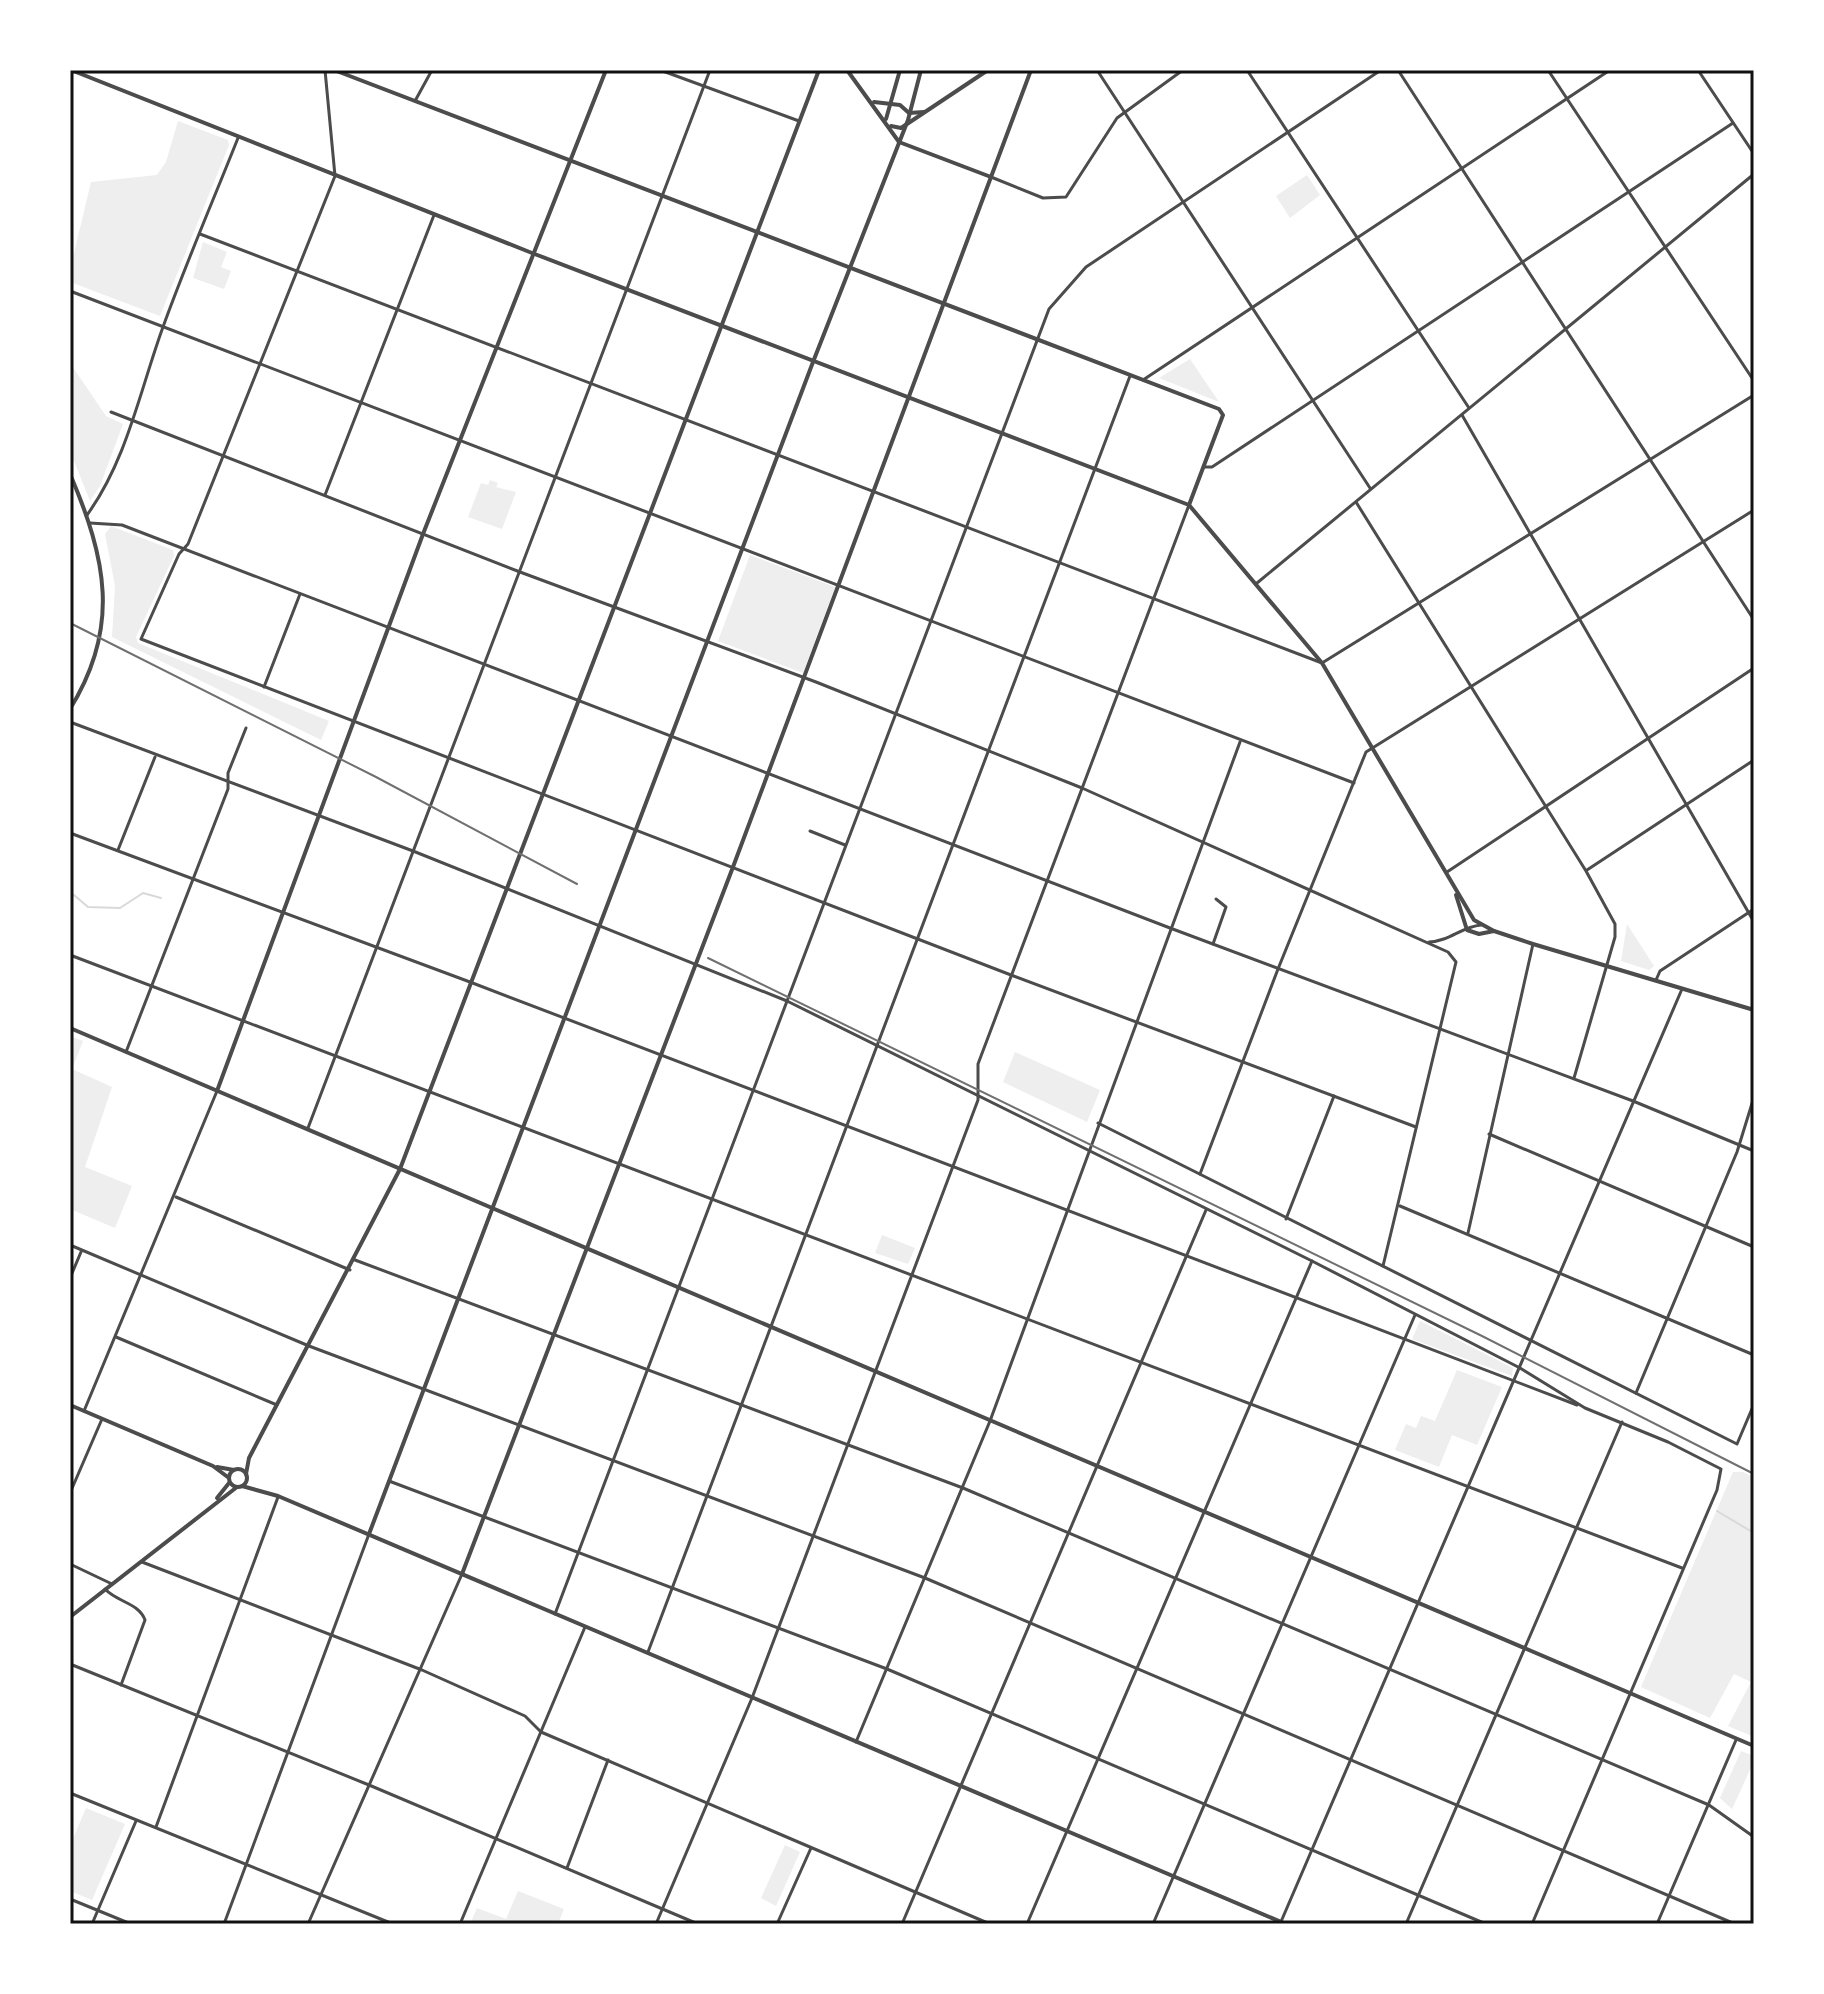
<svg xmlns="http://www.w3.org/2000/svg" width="1824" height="1994" font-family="Mulish,sans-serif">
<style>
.green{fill:#eee}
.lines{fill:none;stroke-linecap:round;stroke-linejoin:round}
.stream{stroke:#d9d9d9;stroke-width:2}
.minor{stroke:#4c4c4c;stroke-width:3}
.tertiary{stroke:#4c4c4c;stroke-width:4}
.rail{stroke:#707070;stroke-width:2}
.neatline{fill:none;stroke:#111;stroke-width:3}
</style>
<rect width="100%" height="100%" fill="#fff"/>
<g class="green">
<path d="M 178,121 L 228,140 L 229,145 L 160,316 L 70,282 L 70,270 L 91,182 L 157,175 L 166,162 Z"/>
<path d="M 1307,175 L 1320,195 L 1290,218 L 1276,196 Z"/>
<path d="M 203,242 L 227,252 L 221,267 L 231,271 L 224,289 L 193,278 Z"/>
<path d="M 1190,359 L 1219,402 L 1159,378 Z"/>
<path d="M 70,363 L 106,416 L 123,424 L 100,486 L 90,501 L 70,451 Z"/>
<path d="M 490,480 L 498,483 L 496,487 L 516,492 L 502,529 L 468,517 L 481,483 L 488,485 Z"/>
<path d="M 111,526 L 173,550 L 174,556 L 136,637 L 138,643 L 329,721 L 321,740 L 112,637 L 115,586 L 105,534 Z"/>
<path d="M 750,555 L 835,587 L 803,673 L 718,641 Z"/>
<path d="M 1627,924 L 1654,966 L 1649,970 L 1621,961 Z"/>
<path d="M 70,1036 L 83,1041 L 72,1069 L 112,1087 L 85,1167 L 132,1186 L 115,1228 L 70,1209 Z"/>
<path d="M 1015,1052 L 1100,1090 L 1087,1122 L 1003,1082 Z"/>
<path d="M 882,1235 L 915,1248 L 908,1264 L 875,1253 Z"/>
<path d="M 1420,1321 L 1513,1368 L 1512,1376 L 1412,1339 Z"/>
<path d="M 1457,1370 L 1502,1387 L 1477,1445 L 1452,1435 L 1439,1467 L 1395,1450 L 1406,1424 L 1416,1428 L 1421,1416 L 1435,1421 Z"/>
<path d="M 1733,1472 L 1743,1472 L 1754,1478 L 1754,1737 L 1728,1726 L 1751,1682 L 1734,1674 L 1710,1718 L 1641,1687 Z"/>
<path d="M 1741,1751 L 1754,1756 L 1754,1761 L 1732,1809 L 1720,1798 Z"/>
<path d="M 86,1808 L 125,1824 L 92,1900 L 70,1891 L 70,1846 Z"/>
<path d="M 785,1845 L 800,1852 L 776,1906 L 761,1898 Z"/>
<path d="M 518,1891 L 564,1909 L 558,1924 L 470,1924 L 477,1908 L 506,1919 Z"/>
</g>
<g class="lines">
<g class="stream">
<path d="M 70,896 L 74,895 L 88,907 L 120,908 L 143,893 L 161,898"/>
<path d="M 1717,1511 L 1754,1533"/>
</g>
<g class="minor">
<path d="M 325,70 L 335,176 L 188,544 L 179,554 L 141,639 L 1011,975 L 1416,1127"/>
<path d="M 660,70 L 799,121"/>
<path d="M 1097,70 L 1370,488"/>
<path d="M 1247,70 L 1469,408"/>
<path d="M 1398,70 L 1754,620"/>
<path d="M 1548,70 L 1754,381"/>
<path d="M 1698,70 L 1754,154"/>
<path d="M 415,101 L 432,70"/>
<path d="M 991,177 L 1043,198 L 1066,197 L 1117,118 L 1183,70"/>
<path d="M 200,234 L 1322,663 L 1754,395"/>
<path d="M 70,291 L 1354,783"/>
<path d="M 1143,380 L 1610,70"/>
<path d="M 111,412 L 520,572 L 816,682 L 1082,788 L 1448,952 L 1456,962 L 1383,1266"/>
<path d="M 1462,415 L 1754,922"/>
<path d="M 1204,467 L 1212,467 L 1733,123"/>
<path d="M 325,495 L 434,215"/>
<path d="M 1356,502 L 1586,871 L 1615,924 L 1615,937 L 1574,1078"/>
<path d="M 87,515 C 127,460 140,390 163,327 C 186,263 213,201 238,138"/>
<path d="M 90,523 L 122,525 L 1170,928 L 1633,1101 L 1754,1151"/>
<path d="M 1257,583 L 1754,174"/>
<path d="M 264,687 L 300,594"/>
<path d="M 70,722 L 413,851 L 787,1001 L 1312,1261 L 1520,1368 L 1585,1408 L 1668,1442 L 1721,1469 L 1717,1490 L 1532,1924"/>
<path d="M 810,831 L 845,845"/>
<path d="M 70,833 L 470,982 L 1577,1405"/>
<path d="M 118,850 L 155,757"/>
<path d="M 1587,870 L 1754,760"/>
<path d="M 1447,872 L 1754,668"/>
<path d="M 1429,942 C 1450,941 1461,927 1481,925"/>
<path d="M 1213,944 L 1226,907 L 1216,899"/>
<path d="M 70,955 L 1682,1568"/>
<path d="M 1656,980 L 1660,971 L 1754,909"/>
<path d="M 126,1052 L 228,789 L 228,773 L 246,728"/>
<path d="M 1098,1123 L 1737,1444 L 1754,1404"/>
<path d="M 308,1128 L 710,70"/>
<path d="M 1489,1134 L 1754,1247"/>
<path d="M 1200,1174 L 1278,969 L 1366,752 L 1754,510"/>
<path d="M 176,1197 L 350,1270"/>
<path d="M 1400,1206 L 1754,1355"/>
<path d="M 1286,1219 L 1334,1096"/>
<path d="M 1468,1233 L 1533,944"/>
<path d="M 70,1245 L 309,1346 L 925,1578 L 1735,1924"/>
<path d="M 355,1260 L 963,1488 L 1709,1805 L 1754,1837"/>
<path d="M 70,1278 L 81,1252"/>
<path d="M 116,1337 L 277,1405"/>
<path d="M 1636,1393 L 1737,1152 L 1754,1097"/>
<path d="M 84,1411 L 217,1091"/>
<path d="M 389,1481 L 887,1669 L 1486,1924"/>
<path d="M 70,1493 L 102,1419"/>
<path d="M 142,1562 L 422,1670 L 525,1716 L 541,1732 L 990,1924"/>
<path d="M 70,1564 L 112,1584"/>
<path d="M 105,1589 C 117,1602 139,1603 145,1620 L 121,1685"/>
<path d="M 555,1614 L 1049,309 L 1086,267 L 1381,70"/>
<path d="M 648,1652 L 1130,376"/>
<path d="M 70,1664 L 369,1785 L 698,1924"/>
<path d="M 856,1742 L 990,1421 L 1240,742"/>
<path d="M 70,1793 L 393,1924"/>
<path d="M 156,1827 L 278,1497"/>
<path d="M 567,1868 L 608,1760"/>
<path d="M 70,1899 L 131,1924"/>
<path d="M 92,1924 L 136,1821"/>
<path d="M 224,1924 L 369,1534"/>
<path d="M 308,1924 L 462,1574"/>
<path d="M 460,1924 L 585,1627"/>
<path d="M 656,1924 L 752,1698 L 978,1100 L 978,1064 L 1189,505"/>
<path d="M 777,1924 L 811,1848"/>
<path d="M 902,1924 L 1206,1210"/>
<path d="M 1027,1924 L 1312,1261"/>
<path d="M 1153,1924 L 1415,1315"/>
<path d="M 1280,1924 L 1682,989"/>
<path d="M 1406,1924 L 1622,1422"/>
<path d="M 1657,1924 L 1736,1740"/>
</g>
<g class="tertiary">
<path d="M 71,70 L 532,253 L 1189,505 L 1322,663 L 1474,920 L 1494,931 L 1533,944 L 1754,1010"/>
<path d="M 334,70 L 1219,409 L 1223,415 L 1189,505"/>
<path d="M 847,70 L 899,142 L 991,177"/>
<path d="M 874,102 L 900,105 L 909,113 L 924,112"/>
<path d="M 886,119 L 900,70"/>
<path d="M 891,126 L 901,128 L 988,70"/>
<path d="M 70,474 C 106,558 121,627 70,709"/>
<path d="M 1456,895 L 1467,930 L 1479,934 L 1494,931"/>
<path d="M 70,1028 L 1754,1746"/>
<path d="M 217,1091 L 423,534 L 606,70"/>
<path d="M 70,1405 L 213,1466 L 229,1478"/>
<path d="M 217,1467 L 234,1470"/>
<circle cx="238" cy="1478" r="9"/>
<path d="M 246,1474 L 249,1458 L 400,1169 L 819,70"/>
<path d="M 242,1486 L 278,1496 L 1286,1924"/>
<path d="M 217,1498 L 229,1483"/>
<path d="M 369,1534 L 813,362 L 908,120 L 921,70"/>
<path d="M 462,1574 L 733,867 L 1031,70"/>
<path d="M 70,1617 L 237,1487"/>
</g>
<g class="rail">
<path d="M 70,623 L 376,777 L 577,884"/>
<path d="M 708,958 L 1482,1336 L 1754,1474"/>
</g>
</g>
<rect width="1824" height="1994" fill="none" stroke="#ffffff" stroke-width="144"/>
<rect x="72" y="72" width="1680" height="1850" class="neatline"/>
</svg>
